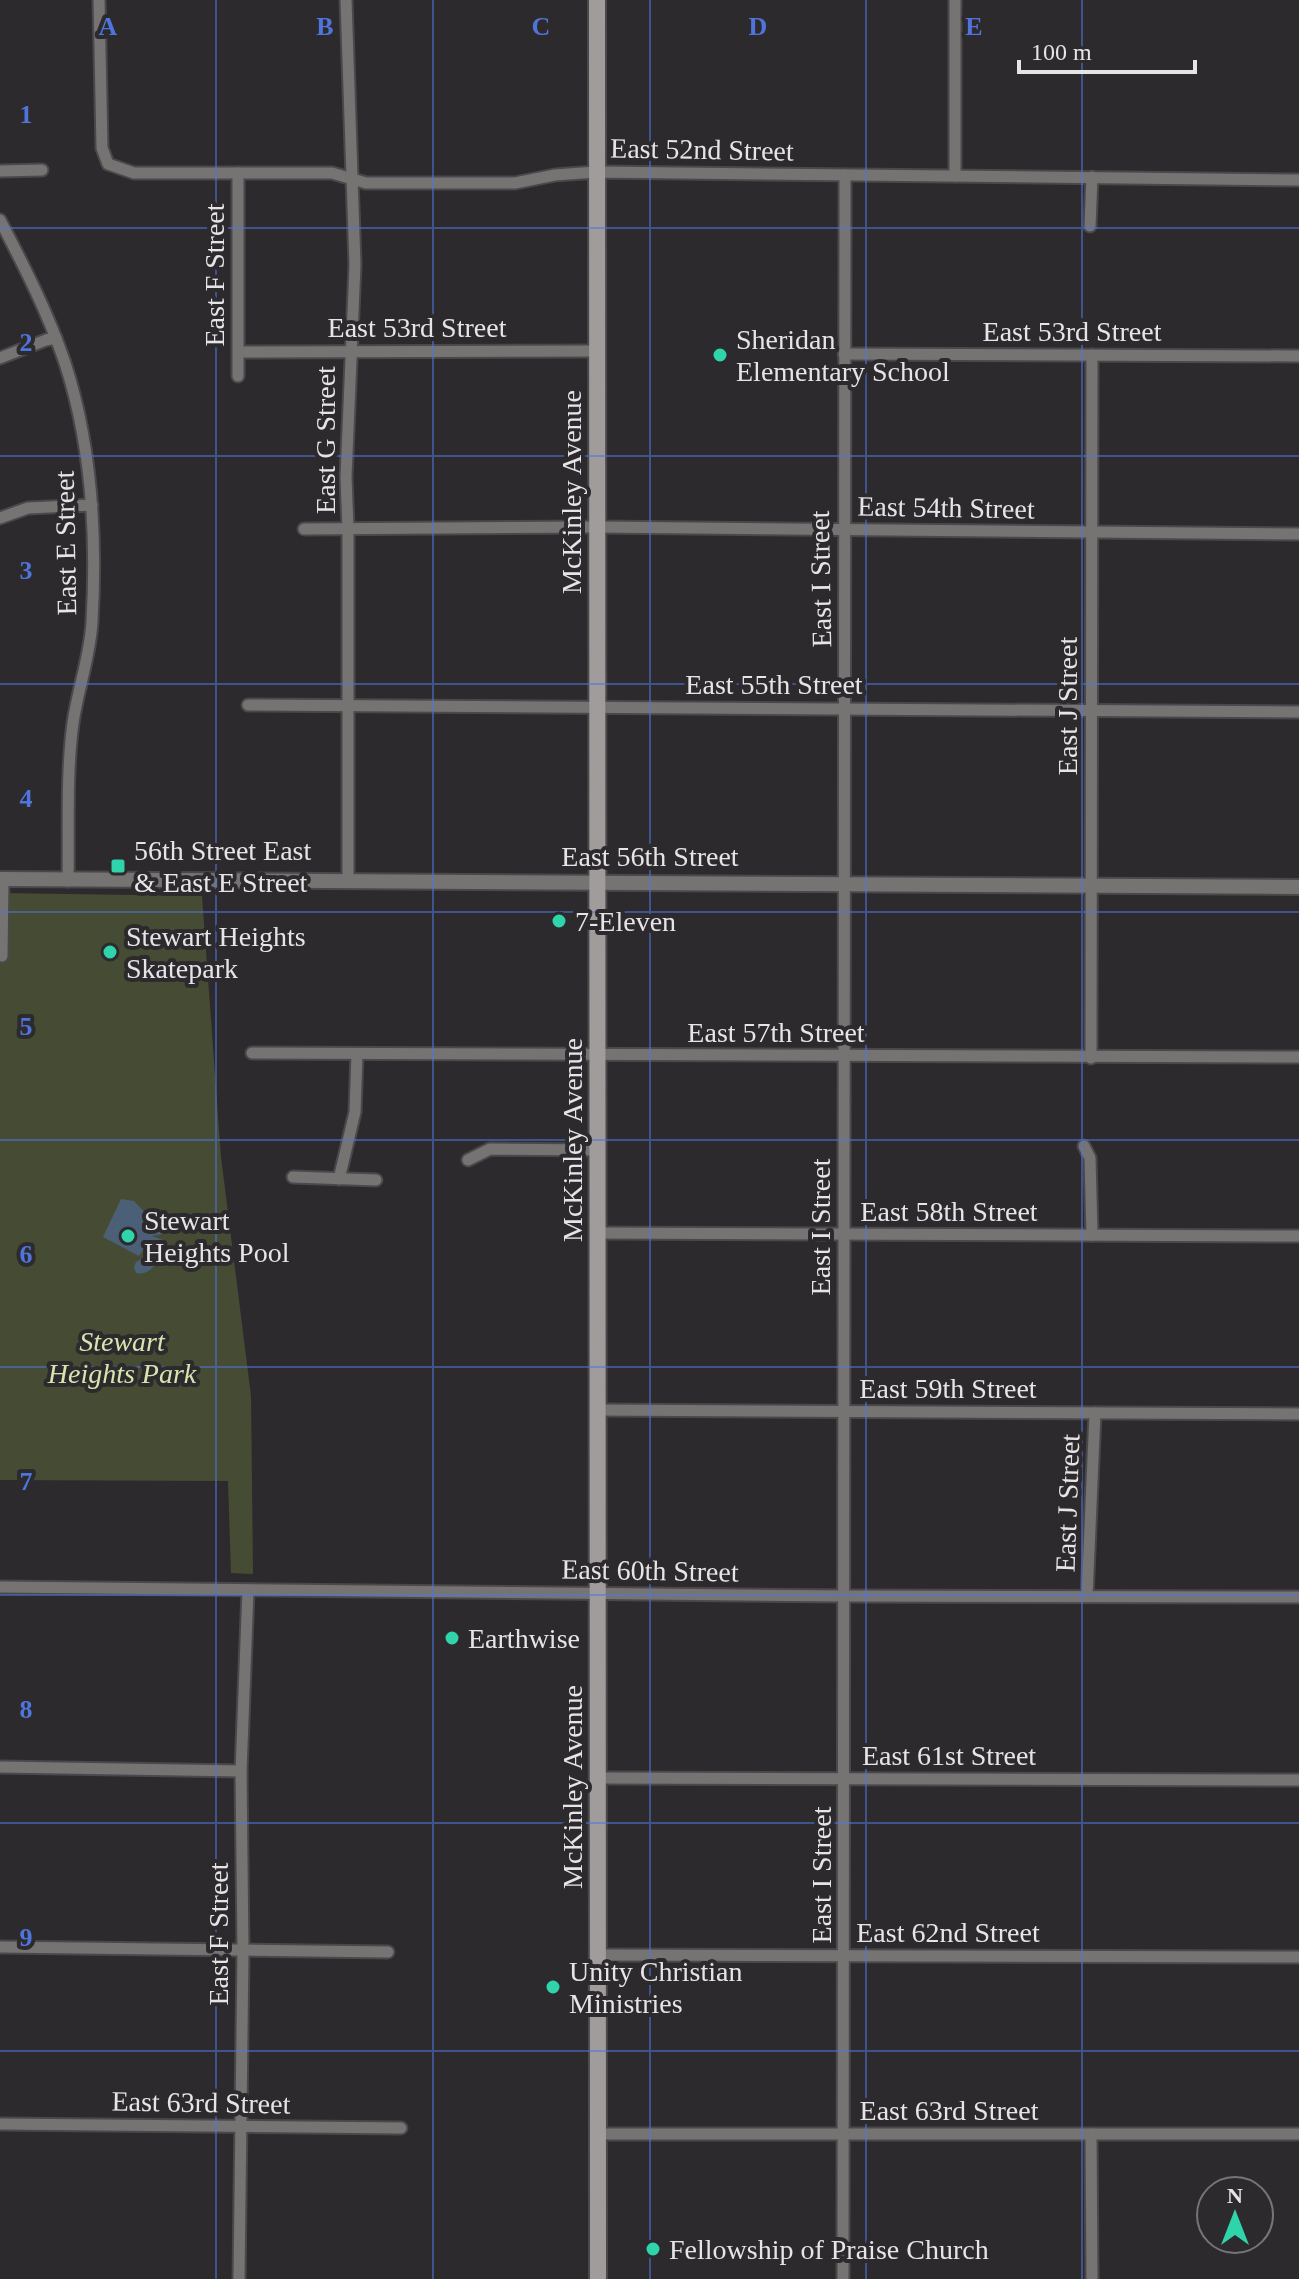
<svg xmlns="http://www.w3.org/2000/svg" width="1299" height="2279" font-family="'Times New Roman',serif">
<style>
.green{fill:#454c33}
.water{fill:#4b6076}
.lines{fill:none;stroke-linecap:round;stroke-linejoin:round}
.minor-casing{stroke:#4b484c;stroke-width:15}
.tertiary-casing{stroke:#4b484c;stroke-width:18}
.secondary-casing{stroke:#4b484c;stroke-width:20}
.minor{stroke:#767373;stroke-width:11}
.tertiary{stroke:#767373;stroke-width:14}
.secondary{stroke:#a09c9c;stroke-width:16}
.grid{fill:none;stroke:#4f74dc;stroke-width:2;stroke-opacity:0.55}
.poi-dot{fill:#2fd4aa;stroke:#2d2a2e;stroke-width:3}
.labels{text-anchor:middle;stroke-width:8;stroke-linejoin:round;paint-order:stroke}
.street-label{font-size:28px;fill:#e6e4e7;stroke:#2d2a2e}
.poi-label{font-size:28px;fill:#e6e4e7;stroke:#2d2a2e;text-anchor:start}
.park-label{font-size:28px;font-style:italic;fill:#d6e5ae;stroke:#2d2a2e}
.grid-label{font-size:26px;text-anchor:middle;font-weight:bold;fill:#4f74dc;stroke:#2d2a2e;stroke-width:8;stroke-linejoin:round;paint-order:stroke}
</style>
<rect width="100%" height="100%" fill="#2d2a2e"/>
<path class="green" d="M 0,893 L 202,896 L 221,1157 L 251,1396 L 253,1574 L 231,1573 L 228,1481 L 0,1480 Z"/>
<path class="water" d="M 121,1199 L 134,1201 L 148,1216 L 164,1216 L 171,1221 L 168,1233 L 152,1236 L 163,1240 C 163,1255 153,1277 136,1273 L 134,1267 L 136,1262 L 147,1256 L 149,1240 L 139,1256 L 103,1237 Z"/>
<g class="lines">
<g class="minor-casing">
<g id="minor">
<path d="M 99,0 L 102,148 L 108,164 L 134,173 L 332,173 L 366,183 L 515,183 L 555,175 L 596,172 L 1299,180"/>
<path d="M 346,0 L 355,265 L 346,477 L 348,529 L 348,881"/>
<path d="M 955,0 L 955,176"/>
<path d="M 0,171 L 42,170"/>
<path d="M 238,173 L 238,376"/>
<path d="M 0,220 C 24,266 48,313 65,363 C 92,446 97,535 92,622 C 90,657 78,688 73,723 C 66,775 69,828 68,881"/>
<path d="M 1090,226 L 1092,177"/>
<path d="M 239,352 L 596,351"/>
<path d="M 844,354 L 1299,356"/>
<path d="M 0,358 L 46,340 L 56,338"/>
<path d="M 0,518 L 28,508 L 92,505"/>
<path d="M 304,529 L 598,527 L 1299,534"/>
<path d="M 248,705 L 1299,712"/>
<path d="M 2,956 L 3,879"/>
<path d="M 252,1053 L 1299,1057"/>
<path d="M 1091,1058 L 1092,355"/>
<path d="M 1084,1146 L 1090,1158 L 1092,1235"/>
<path d="M 468,1160 L 490,1149 L 598,1150"/>
<path d="M 293,1177 L 376,1180"/>
<path d="M 339,1179 L 355,1112 L 357,1054"/>
<path d="M 598,1233 L 1299,1236"/>
<path d="M 597,1410 L 1299,1414"/>
<path d="M 0,1587 L 844,1596 L 1299,1597"/>
<path d="M 1087,1596 L 1095,1413"/>
<path d="M 0,1767 L 241,1771"/>
<path d="M 598,1778 L 1299,1780"/>
<path d="M 0,1947 L 388,1952"/>
<path d="M 598,1955 L 1299,1957"/>
<path d="M 0,2124 L 401,2128"/>
<path d="M 599,2134 L 1299,2134"/>
<path d="M 1091,2134 L 1092,2279"/>
<path d="M 239,2279 L 243,1951 L 241,1771 L 248,1590"/>
<path d="M 843,2279 L 845,175"/>
</g>
</g>
<g class="tertiary-casing">
<path id="tertiary" d="M 0,879 L 1299,887"/>
</g>
<g class="secondary-casing">
<path id="secondary" d="M 597,0 L 598,2279"/>
</g>
<use href="#minor" class="minor"/>
<use href="#tertiary" class="tertiary"/>
<use href="#secondary" class="secondary"/>
</g>
<path class="grid" d="M 216,0 L 216,2279M 433,0 L 433,2279M 650,0 L 650,2279M 866,0 L 866,2279M 1082,0 L 1082,2279M 0,228 L 1299,228M 0,456 L 1299,456M 0,684 L 1299,684M 0,912 L 1299,912M 0,1140 L 1299,1140M 0,1367 L 1299,1367M 0,1595 L 1299,1595M 0,1823 L 1299,1823M 0,2051 L 1299,2051"/>
<g class="poi-dot">
<circle cx="720" cy="355" r="8"/>
<rect x="110" y="858" width="16" height="16" rx="4"/>
<circle cx="559" cy="921" r="8"/>
<circle cx="110" cy="952" r="8"/>
<circle cx="128" cy="1236" r="8"/>
<circle cx="452" cy="1638" r="8"/>
<circle cx="553" cy="1987" r="8"/>
<circle cx="653" cy="2249" r="8"/>
</g>
<g class="labels">
<g class="street-label">
<text transform="translate(702 149) rotate(1)" y="10">East 52nd Street</text>
<text transform="translate(214 275) rotate(-90)" y="10">East F Street</text>
<text x="417" y="337">East 53rd Street</text>
<text x="1072" y="341">East 53rd Street</text>
<text transform="translate(325 440) rotate(-90)" y="10">East G Street</text>
<text transform="translate(571 492) rotate(-90)" y="10">McKinley Avenue</text>
<text transform="translate(946 507) rotate(1)" y="10">East 54th Street</text>
<text transform="translate(65 543) rotate(-91)" y="10">East E Street</text>
<text transform="translate(820 579) rotate(-91)" y="10">East I Street</text>
<text x="774" y="694">East 55th Street</text>
<text transform="translate(1067 706) rotate(-90)" y="10">East J Street</text>
<text x="650" y="866">East 56th Street</text>
<text x="776" y="1042">East 57th Street</text>
<text transform="translate(572 1140) rotate(-90)" y="10">McKinley Avenue</text>
<text x="949" y="1221">East 58th Street</text>
<text transform="translate(820 1227) rotate(-90)" y="10">East I Street</text>
<text x="948" y="1398">East 59th Street</text>
<text transform="translate(1067 1503) rotate(-88)" y="10">East J Street</text>
<text transform="translate(650 1570) rotate(1)" y="10">East 60th Street</text>
<text x="949" y="1765">East 61st Street</text>
<text transform="translate(572 1787) rotate(-90)" y="10">McKinley Avenue</text>
<text transform="translate(821 1875) rotate(-90)" y="10">East I Street</text>
<text x="948" y="1942">East 62nd Street</text>
<text transform="translate(218 1934) rotate(-90)" y="10">East F Street</text>
<text transform="translate(201 2102) rotate(1)" y="10">East 63rd Street</text>
<text x="949" y="2120">East 63rd Street</text>
</g>
<g class="poi-label">
<text x="736" y="349">Sheridan<tspan x="736" dy="32">Elementary School</tspan></text>
<text x="134" y="860">56th Street East<tspan x="134" dy="32">&amp; East E Street</tspan></text>
<text x="575" y="931">7-Eleven</text>
<text x="126" y="946">Stewart Heights<tspan x="126" dy="32">Skatepark</tspan></text>
<text x="144" y="1230">Stewart<tspan x="144" dy="32">Heights Pool</tspan></text>
<text x="468" y="1648">Earthwise</text>
<text x="569" y="1981">Unity Christian<tspan x="569" dy="32">Ministries</tspan></text>
<text x="669" y="2259">Fellowship of Praise Church</text>
</g>
<g class="park-label">
<text x="122" y="1351">Stewart<tspan x="122" dy="32">Heights Park</tspan></text>
</g>
</g>
<g class="grid-label">
<text x="108" y="35">A</text>
<text x="325" y="35">B</text>
<text x="541" y="35">C</text>
<text x="758" y="35">D</text>
<text x="974" y="35">E</text>
<text x="26" y="123">1</text>
<text x="26" y="351">2</text>
<text x="26" y="579">3</text>
<text x="26" y="807">4</text>
<text x="26" y="1035">5</text>
<text x="26" y="1263">6</text>
<text x="26" y="1490">7</text>
<text x="26" y="1718">8</text>
<text x="26" y="1946">9</text>
</g>
<g transform="translate(1235 2215)"><circle r="38" fill="#2d2a2e" stroke="#777478" stroke-width="2"/>
<path d="M0-6L14 30L0 20L-14 30Z" fill="#2fd4aa"/>
<text y="-12" font-size="22" font-weight="bold" text-anchor="middle" fill="#e6e4e7">N</text>
</g>
<path d="M1019 60v12h176v-12" fill="none" stroke="#e6e4e7" stroke-width="4"/>
<text x="1031" y="60" font-size="24" fill="#e6e4e7" stroke="#2d2a2e" stroke-width="6" paint-order="stroke">100 m</text>
</svg>
